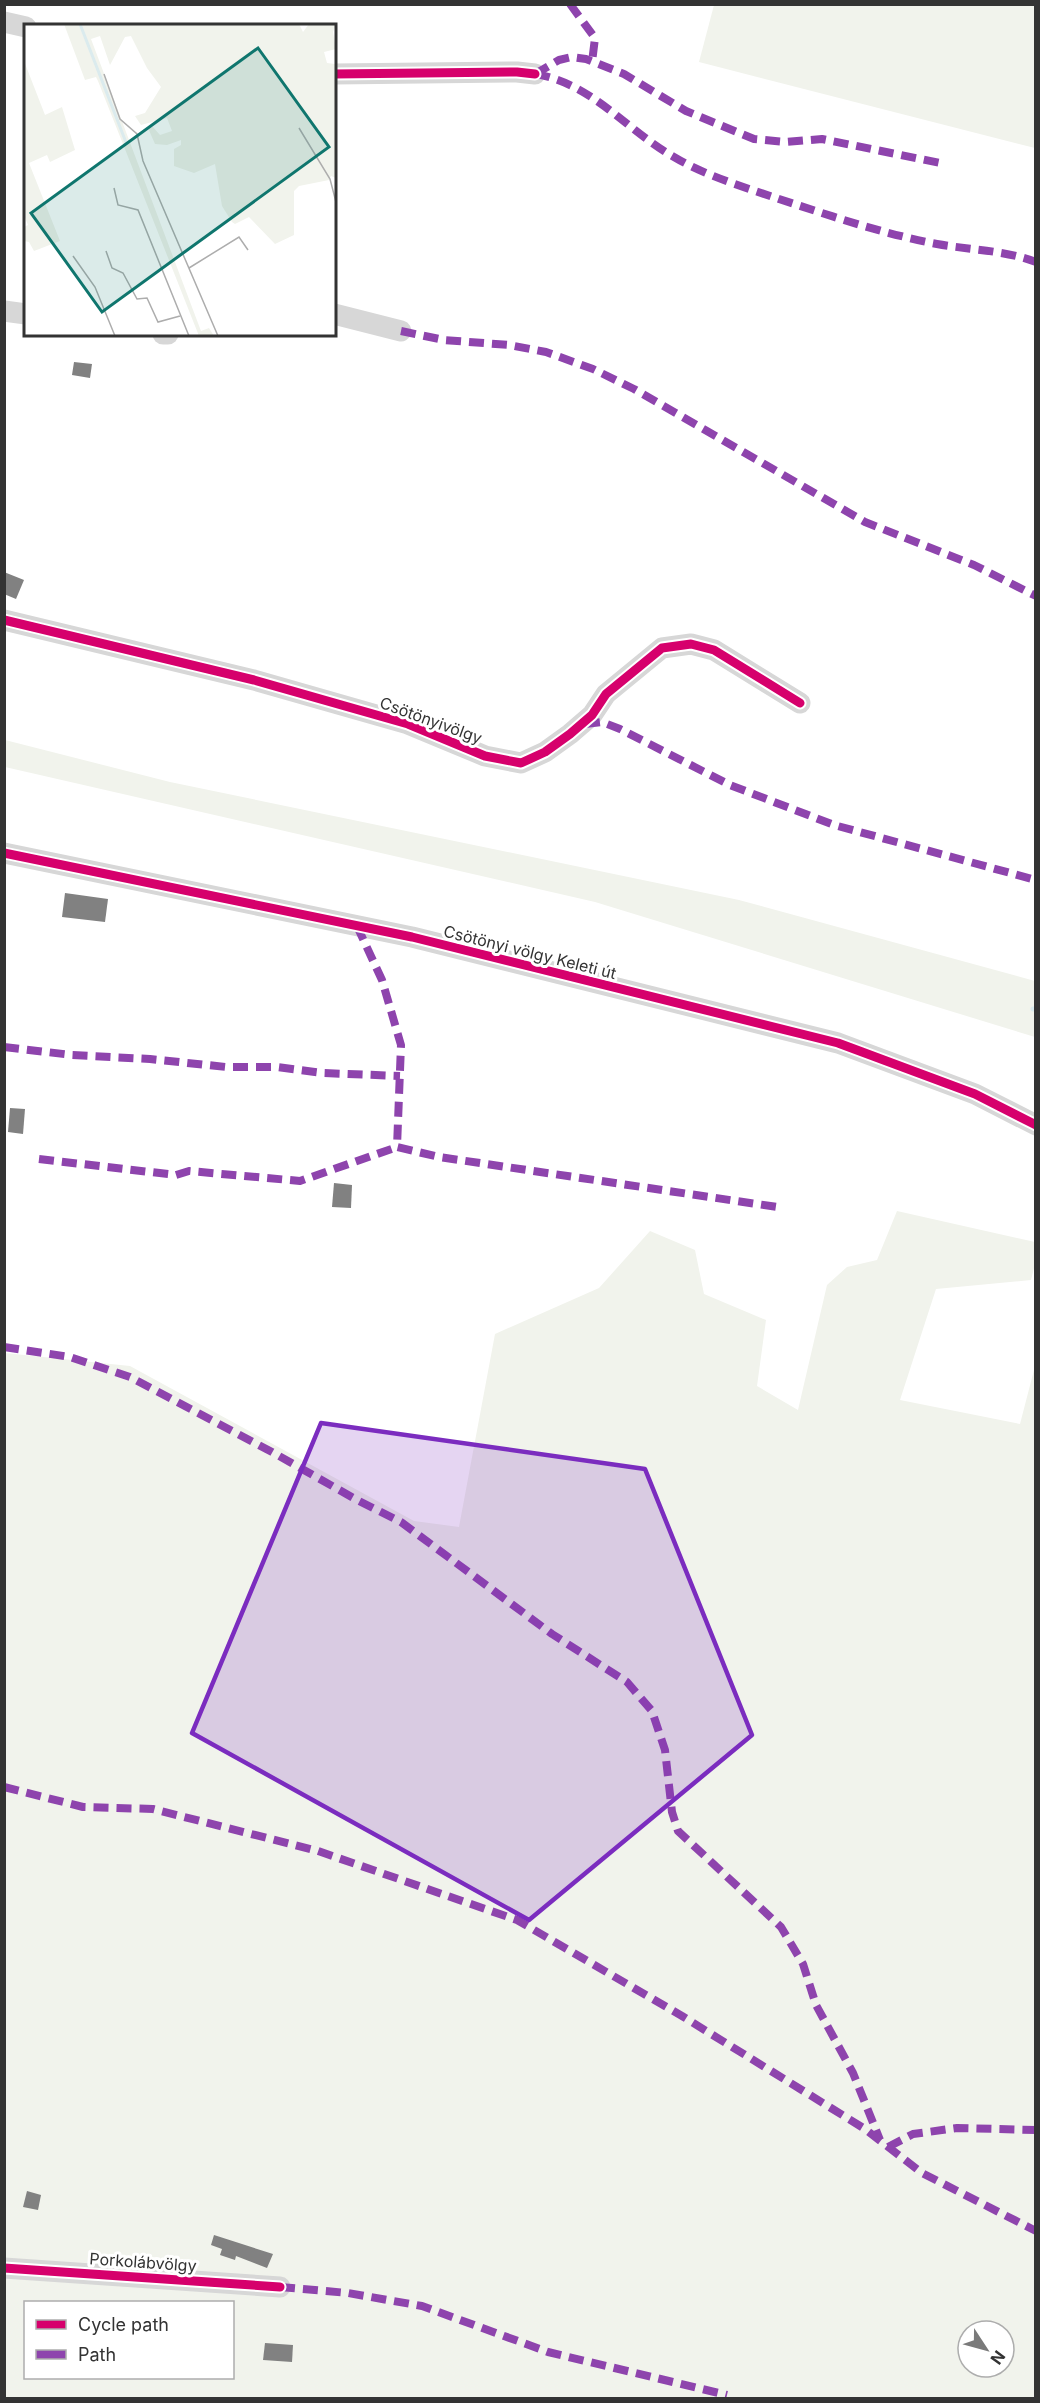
<svg xmlns="http://www.w3.org/2000/svg" width="1040" height="2403" font-family="Inter,sans-serif">
<style>
.green{fill:#f1f3ec;fill-rule:evenodd}
.lines{fill:none;stroke-linecap:round;stroke-linejoin:round}
.stream{stroke:#dbebee;stroke-width:5}
.building{fill:#818181}
.street{stroke:#d7d7d7;stroke-width:21}
.quiet{stroke:#8e44ad;stroke-width:8;stroke-dasharray:15 8;stroke-linecap:butt}
.cycleway-casing{stroke:#fff;stroke-width:13}
.cycleway{stroke:#d6006c;stroke-width:9}
.marked{fill:#7b2cbf;fill-opacity:0.2;stroke:#7b2cbf;stroke-width:4.5;stroke-linejoin:round}
.labels{text-anchor:middle;stroke-width:6;stroke-linejoin:round;paint-order:stroke}
.street-label{font-size:16px;fill:#333;stroke:#fff}
.inset-river{fill:none;stroke:#dbebee;stroke-width:3}
.inset-road{fill:none;stroke:#adadad;stroke-width:1.5}
.view{fill:#0f766e;fill-opacity:0.15;stroke:#0f766e;stroke-width:3}
.inset-edge{fill:none;stroke:#333;stroke-width:3}
</style>
<rect width="100%" height="100%" fill="#fff"/>
<g class="green">
<path d="M 714,5 L 1035,5 L 1035,148 L 699,62 Z"/>
<path d="M 5,740 L 170,782 L 739,900 L 1035,981 L 1035,1037 L 595,902 L 5,767 Z"/>
<path d="M 897,1211 L 1035,1242 L 1035,1264 L 1031,1280 L 936,1289 L 900,1400 L 1020,1424 L 1035,1366 L 1035,2398 L 5,2398 L 5,1353 L 130,1366 L 414,1521 L 459,1527 L 495,1334 L 599,1288 L 650,1231 L 695,1250 L 704,1294 L 766,1320 L 757,1386 L 798,1410 L 827,1285 L 847,1267 L 877,1260 ZM 26,2302 L 232,2302 L 232,2378 L 26,2378 ZM 968,2331 L 1004,2331 L 1004,2367 L 968,2367 Z"/>
</g>
<g class="lines">
<path class="stream" d="M 1033,1009 L 1036,1009"/>
</g>
<g class="building">
<path d="M 74,362 L 92,364 L 90,378 L 72,375 Z"/>
<path d="M 4,572 L 24,580 L 16,599 L 4,594 Z"/>
<path d="M 65,893 L 108,899 L 105,922 L 62,917 Z"/>
<path d="M 10,1108 L 25,1109 L 23,1134 L 8,1132 Z"/>
<path d="M 334,1183 L 352,1185 L 351,1208 L 332,1207 Z"/>
<path d="M 27,2191 L 41,2195 L 38,2210 L 23,2207 Z"/>
<path d="M 214,2235 L 273,2254 L 267,2268 L 236,2256 L 235,2260 L 220,2255 L 222,2249 L 211,2245 Z"/>
<path d="M 265,2343 L 293,2345 L 292,2362 L 263,2360 Z"/>
</g>
<g class="lines">
<g class="street">
<path d="M 4,22 L 26,27"/>
<path d="M 334,74 L 517,72 L 535,74"/>
<path d="M 4,311 L 26,314"/>
<path d="M 334,314 L 401,331"/>
<path d="M 163,334 L 168,334"/>
<path d="M 4,620 L 254,680 L 408,724 L 485,756 L 521,763 L 545,752 L 570,734 L 592,715 L 606,694 L 662,648 L 691,644 L 714,650 L 800,703"/>
<path d="M 4,853 L 412,937 L 838,1043 L 975,1094 L 1036,1125"/>
<path d="M 4,2268 L 280,2287"/>
</g>
<g class="quiet">
<path d="M 570,4 L 595,38 L 592,62"/>
<path d="M 535,74 C 592,83 626,130 674,157 C 706,176 744,187 779,199 C 831,216 884,234 937,244 C 970,250 1004,250 1036,262"/>
<path d="M 535,74 L 559,60 L 572,57 L 586,59 L 624,74 L 686,111 L 754,139 L 786,142 L 822,139 L 940,163"/>
<path d="M 401,331 L 444,340 L 509,345 L 546,352 L 593,369 L 634,389 L 865,522 L 974,565 L 1036,596"/>
<path d="M 585,724 L 602,722 L 620,729 L 730,785 L 834,825 L 1036,880"/>
<path d="M 357,926 L 382,980 L 401,1045 L 397,1147 L 439,1157 L 777,1207"/>
<path d="M 4,1047 L 72,1055 L 150,1059 L 226,1067 L 277,1067 L 323,1073 L 400,1076"/>
<path d="M 39,1159 L 176,1175 L 189,1171 L 300,1181 L 397,1147"/>
<path d="M 4,1347 L 70,1357 L 130,1377 L 272,1452 L 357,1500 L 401,1522 L 552,1634 L 627,1682 L 652,1711 L 665,1750 L 672,1812 L 678,1831 L 781,1927 L 803,1964 L 816,2005 L 853,2073 L 880,2140"/>
<path d="M 4,1787 L 83,1807 L 153,1809 L 318,1851 L 517,1920 L 682,2016 L 865,2129 L 922,2173 L 1036,2231"/>
<path d="M 888,2147 L 913,2134 L 957,2128 L 1036,2130"/>
<path d="M 280,2287 L 348,2293 L 422,2306 L 548,2352 L 727,2395"/>
</g>
<g class="cycleway-casing">
<g id="cycleway">
<path d="M 334,74 L 517,72 L 535,74"/>
<path d="M 4,620 L 254,680 L 408,724 L 485,756 L 521,763 L 545,752 L 570,734 L 592,715 L 606,694 L 662,648 L 691,644 L 714,650 L 800,703"/>
<path d="M 4,853 L 412,937 L 838,1043 L 975,1094 L 1036,1125"/>
<path d="M 4,2268 L 280,2287"/>
</g>
</g>
<use href="#cycleway" class="cycleway"/>
</g>
<path class="marked" d="M 321,1423 L 645,1469 L 752,1735 L 529,1920 L 192,1733 Z"/>
<g class="labels">
<g class="street-label">
<text transform="translate(431 720) rotate(20)" y="6">Csötönyivölgy</text>
<text transform="translate(530 952) rotate(14)" y="6">Csötönyi völgy Keleti út</text>
<text transform="translate(143 2262) rotate(4)" y="6">Porkolábvölgy</text>
</g>
</g>
<g transform="translate(24 24)">
<rect width="312" height="312" fill="#fff"/>
<path d="M 40,0 L 275,0 L 279,8 L 285,0 L 312,0 L 309,8 L 312,25 L 300,28 L 303,39 L 311,40 L 312,154 L 307,152 L 305,156 L 275,162 L 270,167 L 270,211 L 251,220 L 225,193 L 211,200 L 208,198 L 198,182 L 191,140 L 170,149 L 150,142 L 150,125 L 157,121 L 157,116 L 143,121 L 131,120 L 124,104 L 128,102 L 136,111 L 148,107 L 143,94 L 117,101 L 111,92 L 121,89 L 137,63 L 123,44 L 107,12 L 101,13 L 86,41 L 76,12 L 67,15 L 177,307 L 185,304 L 190,312 L 175,312 L 74,57 L 72,53 L 61,56 ZM 0,37 L 21,91 L 38,83 L 51,126 L 26,138 L 23,131 L 5,139 L 36,217 L 10,227 L 5,218 L 0,217 L 0,203 L 4,201 L 0,191 Z" fill="#f1f3ec"/>
<path class="inset-river" d="M 56,0 L 103,121"/>
<path class="inset-road" d="M 80,50 L 96,95 L 113,110 L 119,137 L 194,312M 275,104 L 306,155 L 312,178M 90,164 L 94,181 L 114,186 L 165,312M 82,227 L 88,244 L 99,249 L 113,275 L 123,274 L 134,298 L 156,292M 49,232 L 71,263 L 91,312M 165,244 L 215,213 L 224,226"/>
<path class="view" d="M 234,24 L 305,123 L 78,288 L 7,189 Z"/>
<rect width="312" height="312" class="inset-edge"/>
</g>
<rect width="1040" height="2403" fill="none" stroke="#333333" stroke-width="12"/>
<rect x="24" y="2301" width="210" height="78" fill="#ffffff" stroke="#adadad" stroke-width="1.5"/>
<rect x="36" y="2320" width="30" height="9" fill="#d6006c" stroke="#adadad" stroke-width="1.5"/>
<text x="78" y="2331" font-size="18" fill="#333333">Cycle path</text>
<rect x="36" y="2350" width="30" height="9" fill="#8e44ad" stroke="#adadad" stroke-width="1.5"/>
<text x="78" y="2361" font-size="18" fill="#333333">Path</text>
<g transform="translate(986 2349) rotate(126)"><circle r="28" fill="#ffffff" stroke="#adadad" stroke-width="1.5"/>
<path d="M0-4.5L10 22L0 15L-10 22Z" fill="#7a7a7a"/>
<text y="-9" font-size="16" font-weight="bold" text-anchor="middle" fill="#333333">N</text>
</g>
</svg>
